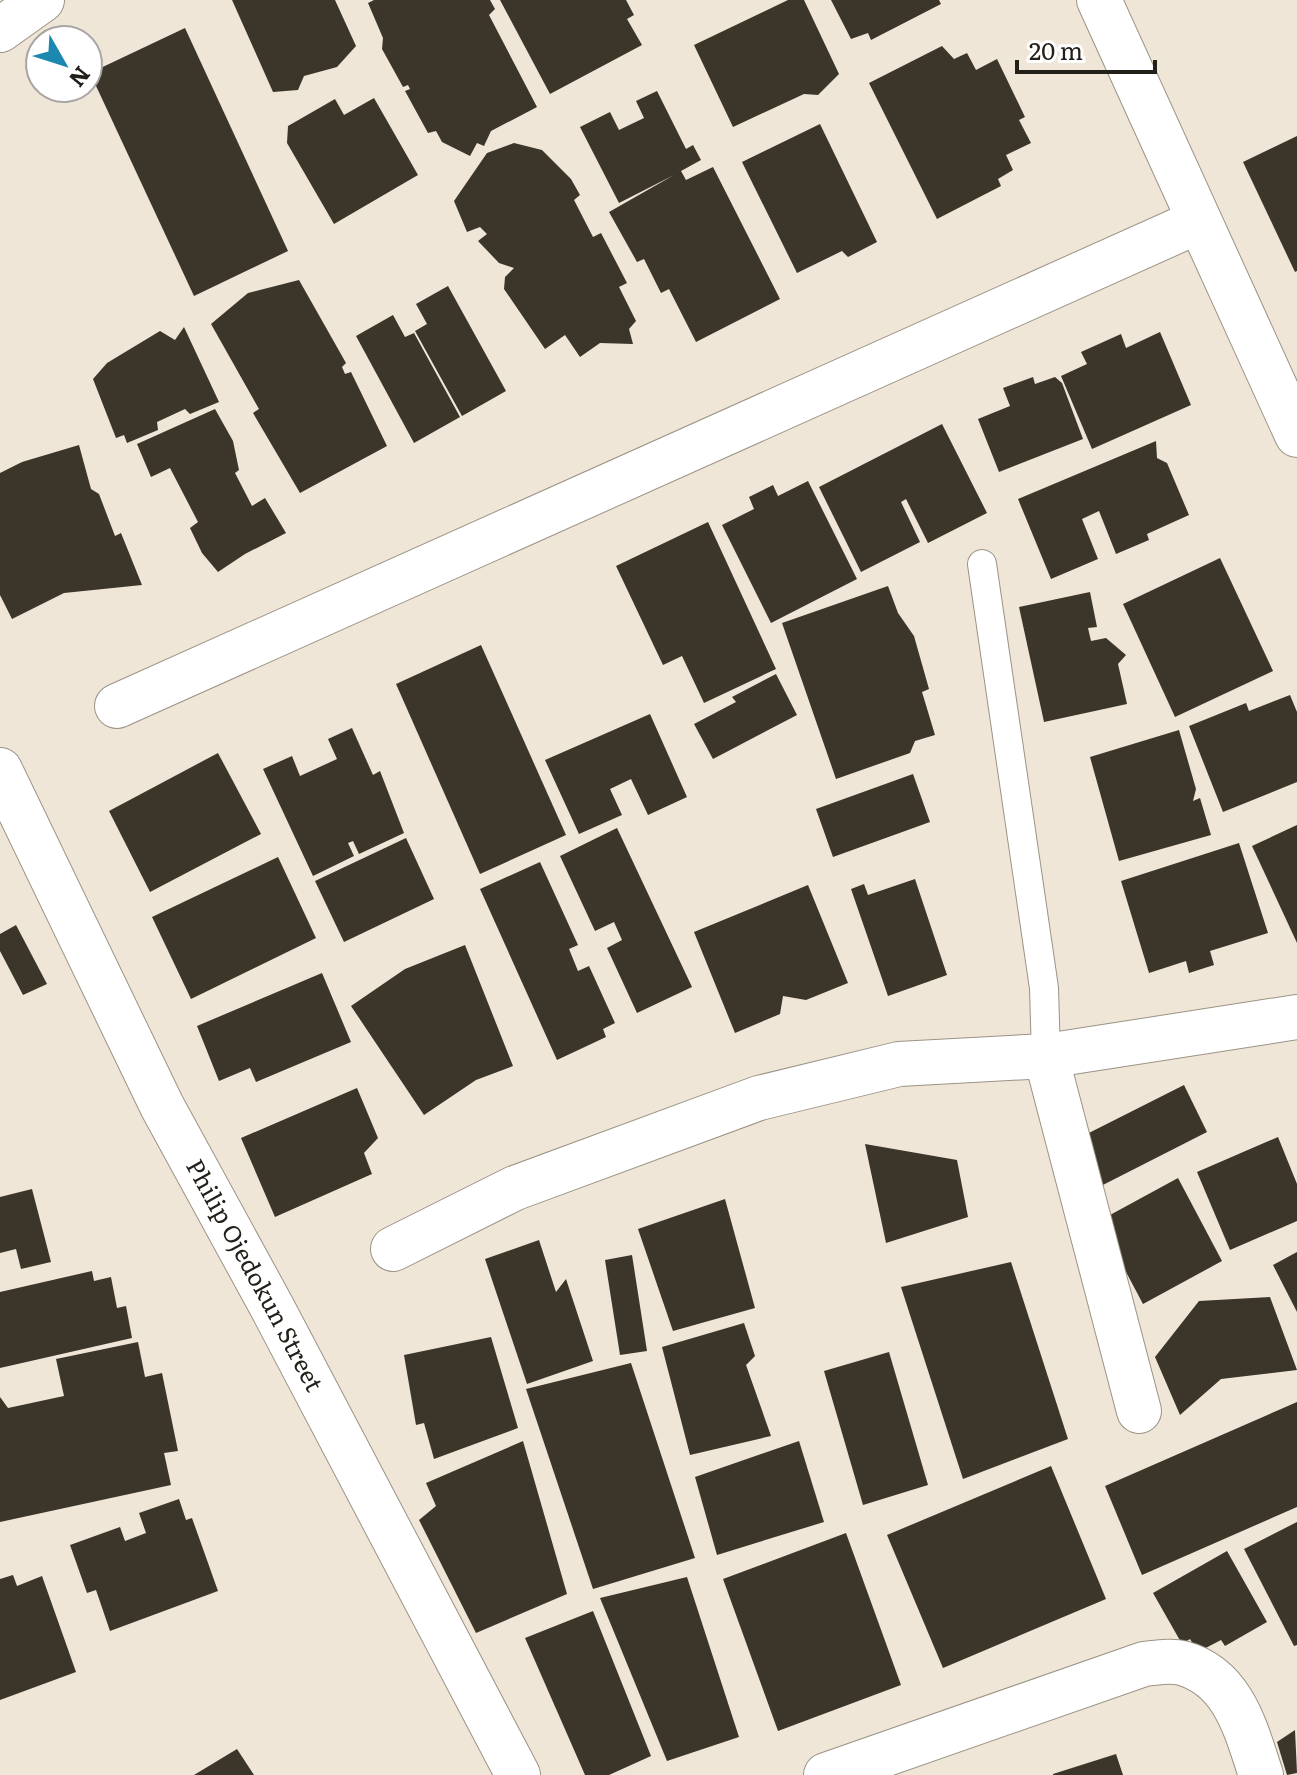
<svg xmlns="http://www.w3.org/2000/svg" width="1297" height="1775" font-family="Literata,serif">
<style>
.building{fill:#3c3529}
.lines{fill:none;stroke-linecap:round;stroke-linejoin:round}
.service-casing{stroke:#9b9385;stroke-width:30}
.minor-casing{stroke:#9b9385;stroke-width:46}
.service{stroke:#fff;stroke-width:28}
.minor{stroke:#fff;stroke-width:44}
.labels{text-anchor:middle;stroke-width:8;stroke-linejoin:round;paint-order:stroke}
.street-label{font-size:24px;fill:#23201a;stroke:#fff}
</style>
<rect width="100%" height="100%" fill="#efe6d7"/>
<g class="building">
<path d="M 232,0 L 335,0 L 356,46 L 337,67 L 304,76 L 298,90 L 273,92 Z"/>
<path d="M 374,0 L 490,0 L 495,9 L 489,15 L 537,107 L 491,131 L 484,146 L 477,143 L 470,156 L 442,142 L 436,131 L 428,133 L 405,91 L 410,89 L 408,85 L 403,87 L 382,49 L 383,38 L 368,3 Z"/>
<path d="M 500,0 L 626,0 L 634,15 L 627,19 L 642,45 L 550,94 Z"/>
<path d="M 788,0 L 804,0 L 839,74 L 818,95 L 804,94 L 733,127 L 694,45 Z"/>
<path d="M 831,0 L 939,0 L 941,4 L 871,40 L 868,33 L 851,39 Z"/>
<path d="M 185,28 L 288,251 L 194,296 L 90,73 Z"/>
<path d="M 942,46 L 954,59 L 967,53 L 976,70 L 997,59 L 1025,117 L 1019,120 L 1031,143 L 1006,155 L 1013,170 L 998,179 L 1001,186 L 937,219 L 869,83 Z"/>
<path d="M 657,91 L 686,149 L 693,145 L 701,160 L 681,171 L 686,180 L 713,167 L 780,299 L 696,342 L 669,289 L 661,293 L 644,259 L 637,262 L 609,212 L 674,175 L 619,203 L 580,127 L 610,112 L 619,130 L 644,118 L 636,101 Z"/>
<path d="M 374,98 L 418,175 L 334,224 L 287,143 L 288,126 L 335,99 L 344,115 Z"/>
<path d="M 820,124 L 877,242 L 848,257 L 842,251 L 797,273 L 742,162 Z"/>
<path d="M 1297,136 L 1297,271 L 1295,272 L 1243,162 Z"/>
<path d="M 514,143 L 542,150 L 571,179 L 580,195 L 574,200 L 593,237 L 601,233 L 627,283 L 619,287 L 636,321 L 629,329 L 633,344 L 600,343 L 580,357 L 565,335 L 545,349 L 504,289 L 505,277 L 514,268 L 499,263 L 478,241 L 487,234 L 480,227 L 467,232 L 454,201 L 487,153 Z"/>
<path d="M 299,280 L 346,363 L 342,367 L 345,374 L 351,372 L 387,446 L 300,493 L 253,413 L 259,409 L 211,324 L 248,293 Z"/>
<path d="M 448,286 L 506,391 L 462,416 L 415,331 L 427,324 L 416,304 Z"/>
<path d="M 393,315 L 405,337 L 414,333 L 460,417 L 414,443 L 356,336 Z"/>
<path d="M 184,327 L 219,402 L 190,414 L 185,409 L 157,422 L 158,430 L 127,443 L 124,435 L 116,438 L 93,379 L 107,363 L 160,331 L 175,340 Z"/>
<path d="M 1160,332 L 1191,405 L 1092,449 L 1061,376 L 1087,364 L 1081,352 L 1121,334 L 1126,348 Z"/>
<path d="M 1033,377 L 1035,384 L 1055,377 L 1062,383 L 1083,439 L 999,472 L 978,419 L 1010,406 L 1003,388 Z"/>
<path d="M 215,409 L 233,441 L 239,470 L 235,473 L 252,506 L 265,498 L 286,533 L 245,554 L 218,572 L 202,553 L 190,528 L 198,522 L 170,468 L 151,477 L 137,444 Z"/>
<path d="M 942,424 L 987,513 L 928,543 L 906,499 L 901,502 L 920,542 L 861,572 L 819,487 Z"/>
<path d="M 1156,441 L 1157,458 L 1167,463 L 1189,515 L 1147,534 L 1149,540 L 1116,554 L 1099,511 L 1082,519 L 1098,559 L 1051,579 L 1018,499 Z"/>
<path d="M 79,445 L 91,489 L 99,494 L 115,536 L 121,533 L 142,585 L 64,593 L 12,619 L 0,595 L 0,473 L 22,462 Z"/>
<path d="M 808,481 L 857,579 L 771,623 L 722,525 L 754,509 L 749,497 L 773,485 L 778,496 Z"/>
<path d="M 708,522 L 776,669 L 704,703 L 682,656 L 663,665 L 616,566 Z"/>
<path d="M 1220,558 L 1273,671 L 1175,717 L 1123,604 Z"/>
<path d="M 888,586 L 898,613 L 914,636 L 929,689 L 922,692 L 935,735 L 915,741 L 910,753 L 836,779 L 782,623 Z"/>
<path d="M 1090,592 L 1097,627 L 1088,628 L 1091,641 L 1106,638 L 1126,655 L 1118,664 L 1127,704 L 1044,722 L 1019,607 Z"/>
<path d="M 481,645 L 566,835 L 480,874 L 396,684 Z"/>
<path d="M 776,674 L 797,715 L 713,759 L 694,724 L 736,702 L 732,697 Z"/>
<path d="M 1290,695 L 1297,712 L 1297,782 L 1223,812 L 1189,726 L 1246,703 L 1249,711 Z"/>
<path d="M 650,714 L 687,797 L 648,815 L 631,779 L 610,789 L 622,815 L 579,834 L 545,760 Z"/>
<path d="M 352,728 L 373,775 L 380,771 L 404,833 L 359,854 L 353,841 L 348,843 L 354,856 L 313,876 L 263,769 L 292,756 L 300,776 L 337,759 L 328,739 Z"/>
<path d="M 1179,730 L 1196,789 L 1193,801 L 1200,798 L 1211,835 L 1119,861 L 1090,757 Z"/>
<path d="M 218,753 L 261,834 L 150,892 L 109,811 Z"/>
<path d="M 913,774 L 930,822 L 833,857 L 816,809 Z"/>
<path d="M 1297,825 L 1297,943 L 1252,846 Z"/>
<path d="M 617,828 L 692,987 L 637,1013 L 607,948 L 622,940 L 614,922 L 595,931 L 560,856 Z"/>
<path d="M 406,838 L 434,899 L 344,942 L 315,881 Z"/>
<path d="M 1239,843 L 1268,933 L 1210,951 L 1214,965 L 1189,973 L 1186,961 L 1149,973 L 1121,881 Z"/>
<path d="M 278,857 L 316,938 L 191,999 L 152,917 Z"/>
<path d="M 540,862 L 578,945 L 569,949 L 578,971 L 589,966 L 615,1023 L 603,1029 L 606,1037 L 557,1060 L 480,889 Z"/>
<path d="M 915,879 L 947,975 L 888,996 L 851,889 L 864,884 L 868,895 Z"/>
<path d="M 808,885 L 848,983 L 806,1000 L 783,996 L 780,1014 L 735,1033 L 694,932 Z"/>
<path d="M 16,925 L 47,984 L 23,995 L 0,951 L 0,934 Z"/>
<path d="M 465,945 L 513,1066 L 476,1080 L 424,1115 L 351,1006 L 405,969 Z"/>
<path d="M 322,973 L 351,1042 L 256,1082 L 250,1068 L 219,1081 L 197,1026 Z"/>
<path d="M 1184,1085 L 1207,1132 L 1095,1189 L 1071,1142 Z"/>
<path d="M 357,1088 L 378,1138 L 364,1153 L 372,1174 L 275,1217 L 241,1138 Z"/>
<path d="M 1278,1137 L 1297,1184 L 1297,1221 L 1230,1250 L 1197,1172 Z"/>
<path d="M 865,1144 L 957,1160 L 968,1217 L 886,1243 Z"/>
<path d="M 1178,1178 L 1222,1261 L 1143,1304 L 1099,1221 Z"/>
<path d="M 32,1189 L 51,1262 L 21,1269 L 16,1249 L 0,1253 L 0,1197 Z"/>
<path d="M 725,1199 L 755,1308 L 673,1331 L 638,1229 Z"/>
<path d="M 539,1240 L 556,1292 L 566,1279 L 593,1361 L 527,1384 L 485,1259 Z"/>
<path d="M 1297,1252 L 1297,1312 L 1273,1265 Z"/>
<path d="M 632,1255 L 647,1351 L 620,1355 L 605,1260 Z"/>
<path d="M 1011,1262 L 1068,1439 L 963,1479 L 901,1287 Z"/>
<path d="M 92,1271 L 94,1281 L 111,1277 L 117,1308 L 126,1306 L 132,1338 L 0,1368 L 0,1292 Z"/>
<path d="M 1270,1297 L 1297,1370 L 1221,1379 L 1180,1415 L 1155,1357 L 1199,1301 Z"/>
<path d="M 744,1323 L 755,1356 L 746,1365 L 771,1436 L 690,1455 L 662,1347 Z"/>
<path d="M 491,1337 L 518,1428 L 434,1459 L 424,1423 L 416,1425 L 404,1355 Z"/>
<path d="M 138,1342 L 145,1377 L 162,1373 L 178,1451 L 164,1453 L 171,1485 L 0,1522 L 0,1397 L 8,1408 L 64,1396 L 56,1359 Z"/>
<path d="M 889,1352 L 928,1485 L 863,1505 L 824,1371 Z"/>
<path d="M 631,1363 L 695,1558 L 593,1589 L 526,1389 Z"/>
<path d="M 1297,1402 L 1297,1507 L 1142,1575 L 1105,1486 Z"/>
<path d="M 523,1441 L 567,1594 L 476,1633 L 419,1520 L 436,1506 L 426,1483 Z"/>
<path d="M 799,1441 L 824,1522 L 717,1555 L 695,1477 Z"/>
<path d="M 1051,1466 L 1106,1599 L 943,1668 L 887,1535 Z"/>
<path d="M 179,1499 L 186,1520 L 192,1518 L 218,1591 L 110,1631 L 96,1590 L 87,1593 L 70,1545 L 120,1527 L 125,1541 L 146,1533 L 139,1513 Z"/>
<path d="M 1297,1522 L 1297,1645 L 1294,1646 L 1244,1549 Z"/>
<path d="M 846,1533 L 901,1685 L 778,1731 L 723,1579 Z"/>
<path d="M 1227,1551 L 1267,1622 L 1225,1646 L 1221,1640 L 1198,1652 L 1190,1639 L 1182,1644 L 1153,1593 Z"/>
<path d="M 13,1575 L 17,1586 L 42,1576 L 76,1672 L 0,1700 L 0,1579 Z"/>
<path d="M 687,1577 L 739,1737 L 667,1761 L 600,1598 Z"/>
<path d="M 593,1611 L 651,1756 L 609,1775 L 585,1775 L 525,1638 Z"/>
<path d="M 1295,1730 L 1297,1773 L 1287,1775 L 1277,1742 Z"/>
<path d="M 237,1749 L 254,1775 L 194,1775 Z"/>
<path d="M 1116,1754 L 1123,1775 L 1053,1775 L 1053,1774 Z"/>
</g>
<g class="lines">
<g class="service-casing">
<path id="service" d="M 982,564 L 1044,988 L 1046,1056"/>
</g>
<g class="minor-casing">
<g id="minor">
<path d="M 1099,0 L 1297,435"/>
<path d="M 0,30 L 42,0"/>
<path d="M 117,706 L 1199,221"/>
<path id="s1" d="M 0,770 L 162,1106 L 273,1309 L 518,1775"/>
<path d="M 1046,1056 L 1139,1411"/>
<path d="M 393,1249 L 515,1188 L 759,1098 L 899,1064 L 1046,1056 L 1297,1017"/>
<path d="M 826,1775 L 1144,1664 C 1155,1663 1171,1660 1182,1663 C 1234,1677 1246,1730 1261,1775"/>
</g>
</g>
<use href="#service" class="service"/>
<use href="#minor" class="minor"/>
</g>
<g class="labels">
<g class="street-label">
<text dy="8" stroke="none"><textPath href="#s1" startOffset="566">Philip Ojedokun Street</textPath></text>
</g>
</g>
<g transform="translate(64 64) rotate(129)"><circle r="38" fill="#ffffff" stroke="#a7a6a3" stroke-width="2"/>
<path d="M0-6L14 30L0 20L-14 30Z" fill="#1d88af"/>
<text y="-12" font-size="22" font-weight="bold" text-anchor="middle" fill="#23201a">N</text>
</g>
<path d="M1017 60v12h138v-12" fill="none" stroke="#23201a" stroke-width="4"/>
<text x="1029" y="60" font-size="24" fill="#23201a" stroke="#ffffff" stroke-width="6" paint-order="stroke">20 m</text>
</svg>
